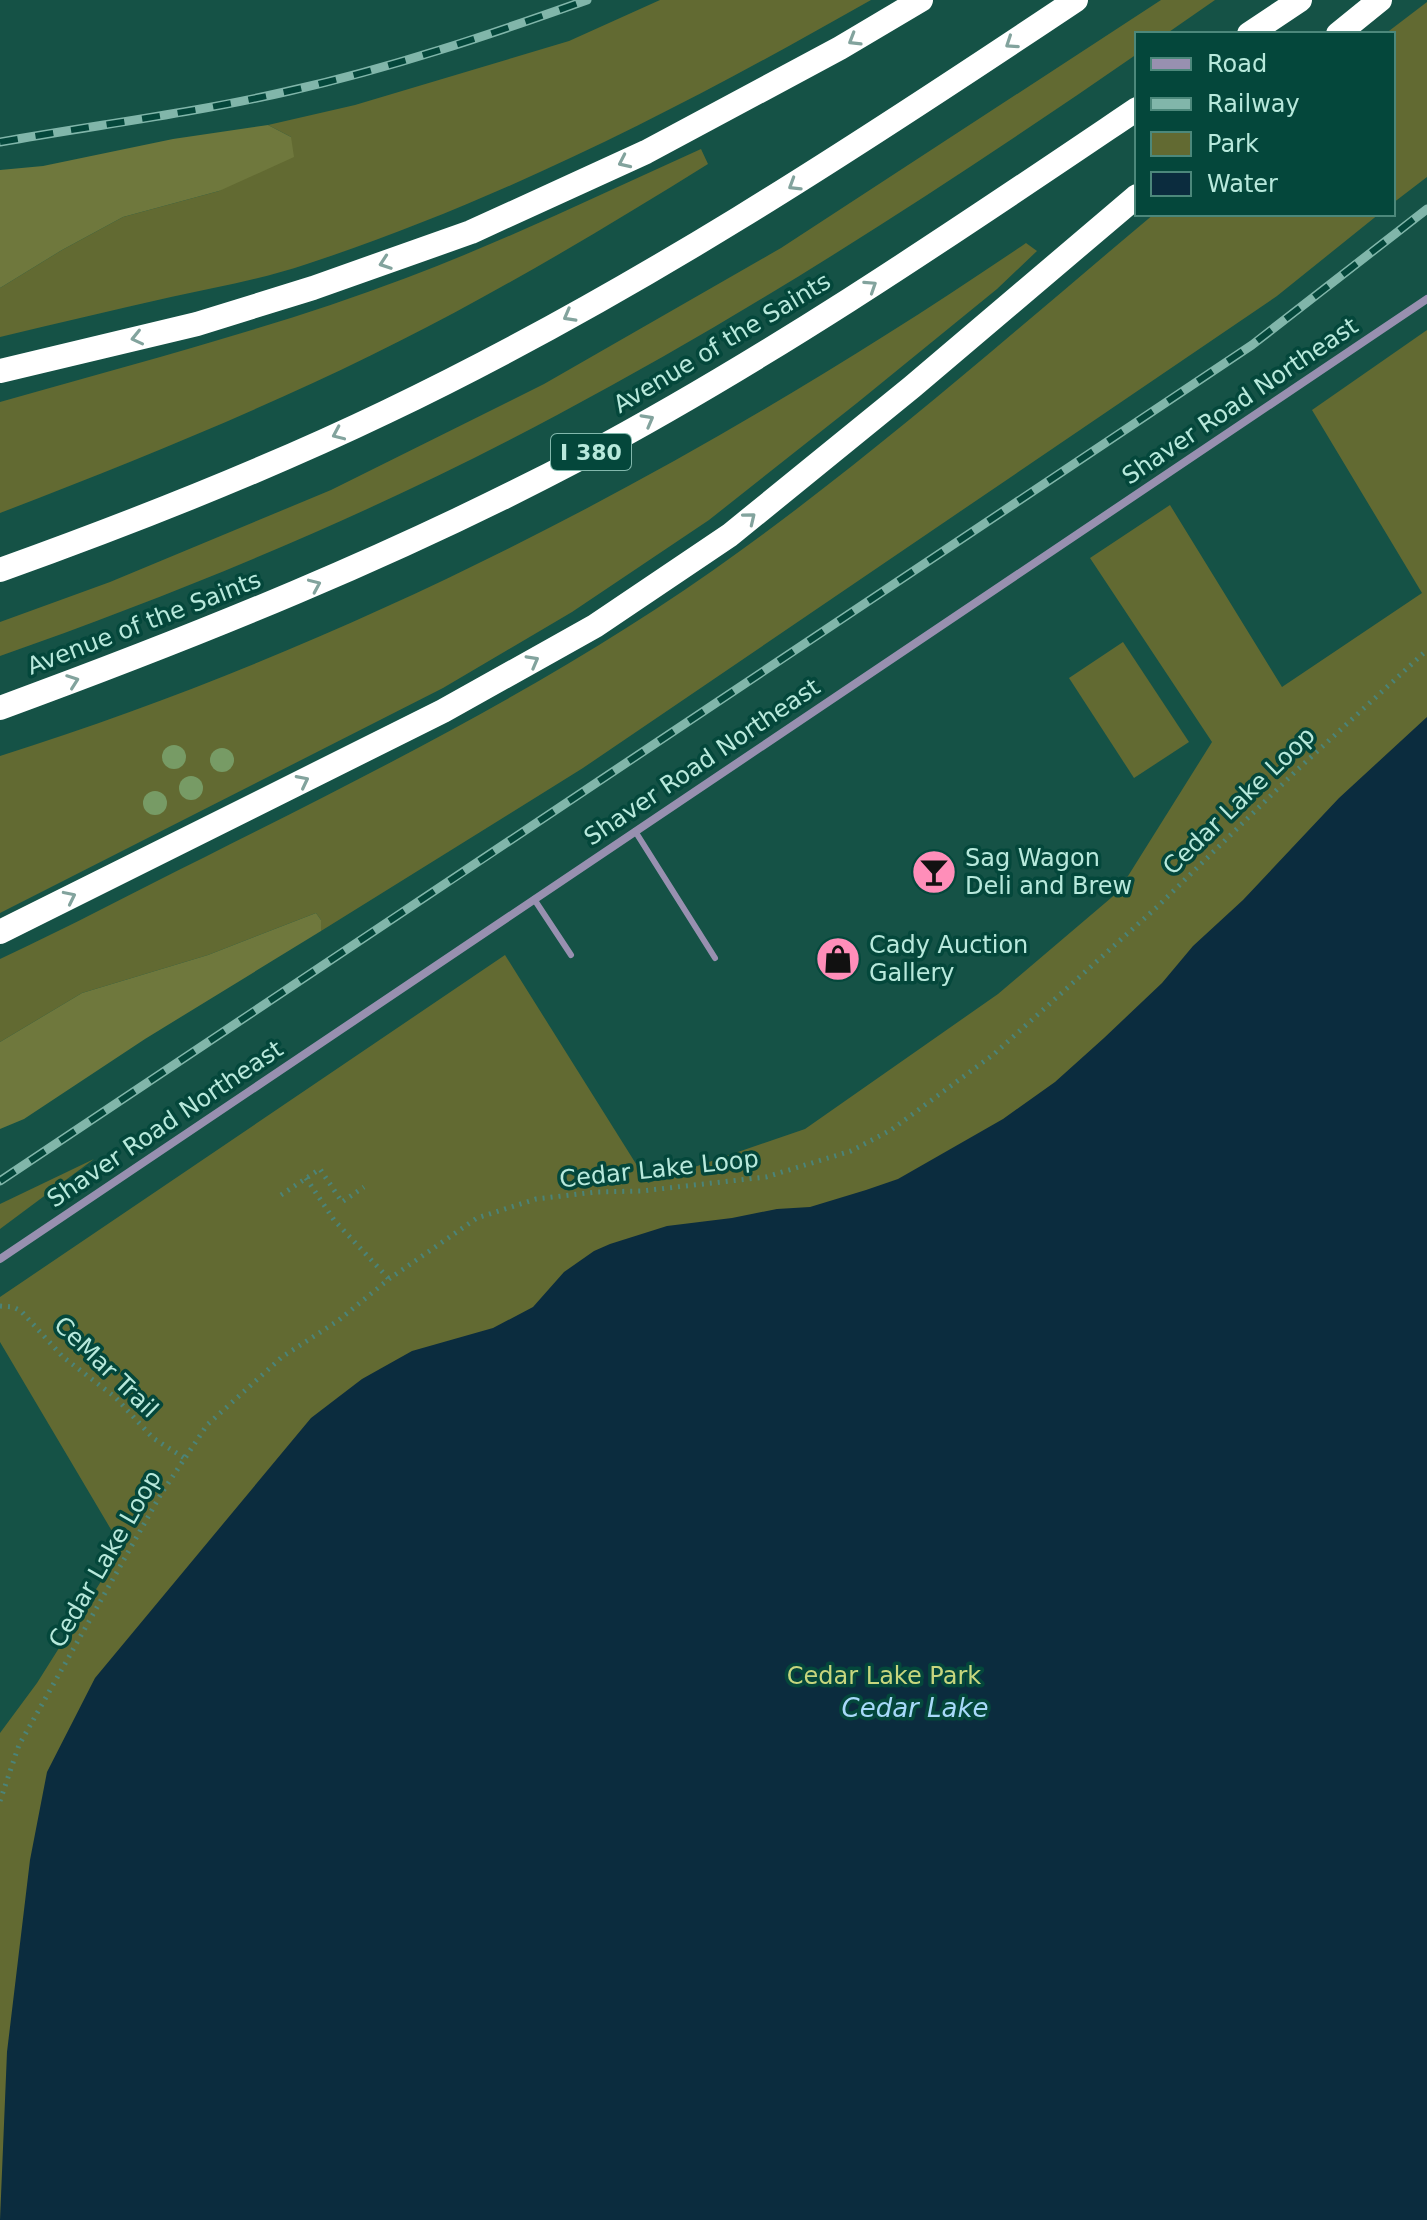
<svg xmlns="http://www.w3.org/2000/svg" width="1427" height="2220" font-family="'DejaVu Sans',sans-serif">
<style>
.green{fill:#626a32}
.forest{fill:#6f783d}
.water{fill:#0b2c3e}
.lines{fill:none;stroke-linecap:round;stroke-linejoin:round}
.path{stroke:#4b8478;stroke-width:5;stroke-dasharray:2 6;stroke-linecap:butt}
.lane{stroke:#9890b0;stroke-width:6}
.street{stroke:#9890b0;stroke-width:8}
.highway{stroke:#fff;stroke-width:24}
.rail-casing{stroke:#81b6aa;stroke-width:9}
.rail{stroke:#04473b;stroke-width:6;stroke-dasharray:18;stroke-linecap:butt}
.tree{fill:#779b65}
.oneway{stroke:#82a39d}
.labels{text-anchor:middle;stroke-width:7;stroke-linejoin:round;paint-order:stroke}
.shield{fill:#04473b;stroke:#82b8ac;stroke-width:2}
.shield-label{font-size:22px;font-weight:bold;fill:#b8e9dc}
.street-label{font-size:24px;fill:#b8e9dc;stroke:#04473b}
.poi-label{font-size:24px;fill:#b8e9dc;stroke:#04473b;text-anchor:start}
.park-label{font-size:24px;fill:#c7d67e;stroke:#04473b}
.water-label{font-size:26px;font-style:italic;fill:#a8d9f9;stroke:#04473b}
</style>
<rect width="100%" height="100%" fill="#155246"/>
<g class="green">
<path d="M 660,0 L 871,0 C 690,103 505,199 307,264 C 263,279 216,287 171,297 C 114,310 57,323 0,337 L 0,288 L 62,250 L 123,217 L 219,191 L 291,137 L 268,125 L 355,105 L 569,41 Z"/>
<path d="M 1161,0 L 1215,0 L 1166,34 L 1137,34 L 1137,54 C 950,183 760,307 559,414 C 380,510 191,589 0,656 L 0,622 L 110,582 L 331,490 L 544,384 L 781,248 Z"/>
<path d="M 1427,2 L 1427,177 L 1393,203 L 1393,34 L 1385,34 Z"/>
<path d="M 701,149 L 708,164 C 634,210 560,255 483,297 C 330,382 164,450 0,513 L 0,402 C 136,363 274,328 406,278 C 507,240 603,193 701,149 Z"/>
<path d="M 1154,214 L 1379,214 L 1277,296 L 583,768 L 321,931 L 321,920 L 316,913 L 208,955 L 82,993 L 0,1042 L 0,959 C 69,927 136,891 205,857 C 388,765 574,672 740,551 C 884,447 1018,328 1154,214 Z"/>
<path d="M 1026,243 L 1037,251 L 997,289 L 857,403 L 709,520 L 572,612 L 443,688 L 0,913 L 0,756 C 365,641 710,458 1026,243 Z"/>
<path d="M 1427,330 L 1427,2220 L 0,2220 L 0,1733 L 37,1683 L 122,1548 L 0,1342 L 0,1297 L 505,955 L 648,1183 L 805,1129 L 998,994 L 1118,892 L 1212,742 L 1090,558 L 1170,505 L 1282,687 L 1422,593 L 1312,410 Z"/>
<path d="M 1123,642 L 1189,742 L 1134,778 L 1069,678 Z"/>
<path d="M 94,1159 L 0,1229 L 0,1204 Z"/>
</g>
<g class="forest">
<path d="M 268,125 L 291,137 L 294,157 L 219,191 L 123,217 L 62,250 L 0,288 L 0,170 L 43,166 L 173,139 Z"/>
<path d="M 316,913 L 321,920 L 321,931 L 145,1039 L 24,1119 L 0,1129 L 0,1042 L 82,993 L 208,955 Z"/>
</g>
<path class="water" d="M 1427,717 L 1427,2220 L 0,2220 L 7,2052 L 30,1860 L 47,1772 L 95,1678 L 311,1418 L 362,1379 L 412,1351 L 493,1328 L 533,1307 L 564,1272 L 594,1251 L 610,1244 L 667,1226 L 732,1218 L 777,1209 L 810,1207 L 866,1190 L 898,1179 L 1003,1119 L 1055,1082 L 1104,1038 L 1162,983 L 1193,946 L 1243,900 L 1339,798 Z"/>
<g class="lines">
<g class="path">
<path d="M 306,1178 L 334,1220 L 389,1279"/>
<path d="M 281,1195 L 320,1169 L 342,1202 L 364,1187"/>
<path d="M 0,1306 L 13,1307 L 21,1311 L 63,1357 L 115,1397 L 153,1438 L 186,1459"/>
<path d="M 0,1801 L 19,1745 L 161,1494 L 207,1425 L 282,1357 L 339,1320 L 389,1279 L 477,1218 L 536,1199 L 596,1192 L 641,1191 L 766,1177 L 851,1151 L 891,1130 L 994,1054 L 1157,907 L 1297,770 L 1427,650"/>
</g>
<g class="lane">
<path d="M 635,831 L 715,958"/>
<path d="M 534,899 L 571,955"/>
</g>
<path class="street" d="M 0,1259 L 1427,299"/>
<g class="highway">
<path d="M 1249,34 L 1300,0"/>
<path d="M 1338,34 L 1380,0"/>
<path d="M 0,371 L 197,324 L 313,288 L 471,232 L 646,152 L 840,48 L 921,0"/>
<path d="M 0,570 C 131,523 261,472 386,412 C 629,296 853,149 1076,0"/>
<path d="M 0,708 C 199,635 395,556 583,457 C 776,354 956,231 1137,109"/>
<path d="M 0,932 L 443,711 L 595,626 L 730,535 L 912,387 L 1137,196"/>
</g>
<g class="rail-casing">
<g id="rail">
<path d="M 0,142 C 96,125 194,113 289,91 C 391,68 489,35 587,0"/>
<path d="M 0,1181 L 1252,345 L 1427,209"/>
</g>
</g>
<use href="#rail" class="rail"/>
</g>
<g class="tree">
<circle cx="174" cy="757" r="12"/>
<circle cx="222" cy="760" r="12"/>
<circle cx="191" cy="788" r="12"/>
<circle cx="155" cy="803" r="12"/>
</g>
<defs><path id="oneway-chevron" d="M-2-3.5L2.5 0L-2 3.5" fill="none" stroke-width="1.6" stroke-linecap="round" stroke-linejoin="round" transform="scale(2)"/></defs>
<g class="oneway">
<use href="#oneway-chevron" transform="translate(854 40) rotate(149)"/>
<use href="#oneway-chevron" transform="translate(1011 43) rotate(146)"/>
<use href="#oneway-chevron" transform="translate(624 162) rotate(155)"/>
<use href="#oneway-chevron" transform="translate(794 185) rotate(148)"/>
<use href="#oneway-chevron" transform="translate(385 263) rotate(161)"/>
<use href="#oneway-chevron" transform="translate(871 286) rotate(-33)"/>
<use href="#oneway-chevron" transform="translate(569 316) rotate(151)"/>
<use href="#oneway-chevron" transform="translate(137 338) rotate(167)"/>
<use href="#oneway-chevron" transform="translate(648 420) rotate(-29)"/>
<use href="#oneway-chevron" transform="translate(338 434) rotate(156)"/>
<use href="#oneway-chevron" transform="translate(750 518) rotate(-39)"/>
<use href="#oneway-chevron" transform="translate(315 585) rotate(-24)"/>
<use href="#oneway-chevron" transform="translate(533 661) rotate(-29)"/>
<use href="#oneway-chevron" transform="translate(73 681) rotate(-20)"/>
<use href="#oneway-chevron" transform="translate(303 781) rotate(-27)"/>
<use href="#oneway-chevron" transform="translate(70 897) rotate(-26)"/>
</g>
<defs>
<g id="bar-disc" transform="scale(2.3)"><circle r="9.5" fill="#ff8eb9" stroke="#04473b"/><path d="M-6-5H6L.8 .8V4.5H3.5V6h-7V4.5H-.8V.8Z" fill="#111"/></g>
<g id="shop-disc" transform="scale(2.3)"><circle r="9.5" fill="#ff8eb9" stroke="#04473b"/><path d="M-5-2.5h2.3a2.7 3.5 0 0 1 5.4 0H5L5.5 6h-11ZM-1.5-2.5h3a1.5 2.3 0 0 0-3 0Z" fill="#111"/></g>
</defs>
<g fill-rule="evenodd">
<use href="#bar-disc" x="934" y="872"/>
<use href="#shop-disc" x="838" y="959"/>
</g>
<g class="labels">
<rect class="shield" x="551" y="434" width="80" height="36" rx="6"/>
<g class="shield-label">
<text x="591" y="460">I 380</text>
</g>
<g class="street-label">
<text transform="translate(722 343) rotate(-31)" y="8">Avenue of the Saints</text>
<text transform="translate(1240 401) rotate(-34)" y="8">Shaver Road Northeast</text>
<text transform="translate(144 623) rotate(-21)" y="8">Avenue of the Saints</text>
<text transform="translate(702 762) rotate(-34)" y="8">Shaver Road Northeast</text>
<text transform="translate(1239 801) rotate(-44)" y="8">Cedar Lake Loop</text>
<text transform="translate(165 1124) rotate(-34)" y="8">Shaver Road Northeast</text>
<text transform="translate(659 1169) rotate(-6)" y="8">Cedar Lake Loop</text>
<text transform="translate(106 1367) rotate(44)" y="8">CeMar Trail</text>
<text transform="translate(105 1559) rotate(-60)" y="8">Cedar Lake Loop</text>
</g>
<g class="poi-label">
<text x="965" y="866">Sag Wagon<tspan x="965" dy="28">Deli and Brew</tspan></text>
<text x="869" y="953">Cady Auction<tspan x="869" dy="28">Gallery</tspan></text>
</g>
<g class="park-label">
<text x="884" y="1684">Cedar Lake Park</text>
</g>
<g class="water-label">
<text x="915" y="1717">Cedar Lake</text>
</g>
</g>
<rect x="1135" y="32" width="260" height="184" fill="#04473b" stroke="#4c887b" stroke-width="2"/>
<rect x="1151" y="58" width="40" height="12" fill="#9890b0" stroke="#4c887b" stroke-width="2"/>
<text x="1207" y="72" font-size="24" fill="#b8e9dc">Road</text>
<rect x="1151" y="98" width="40" height="12" fill="#81b6aa" stroke="#4c887b" stroke-width="2"/>
<text x="1207" y="112" font-size="24" fill="#b8e9dc">Railway</text>
<rect x="1151" y="132" width="40" height="24" fill="#626a32" stroke="#4c887b" stroke-width="2"/>
<text x="1207" y="152" font-size="24" fill="#b8e9dc">Park</text>
<rect x="1151" y="172" width="40" height="24" fill="#0b2c3e" stroke="#4c887b" stroke-width="2"/>
<text x="1207" y="192" font-size="24" fill="#b8e9dc">Water</text>
</svg>
